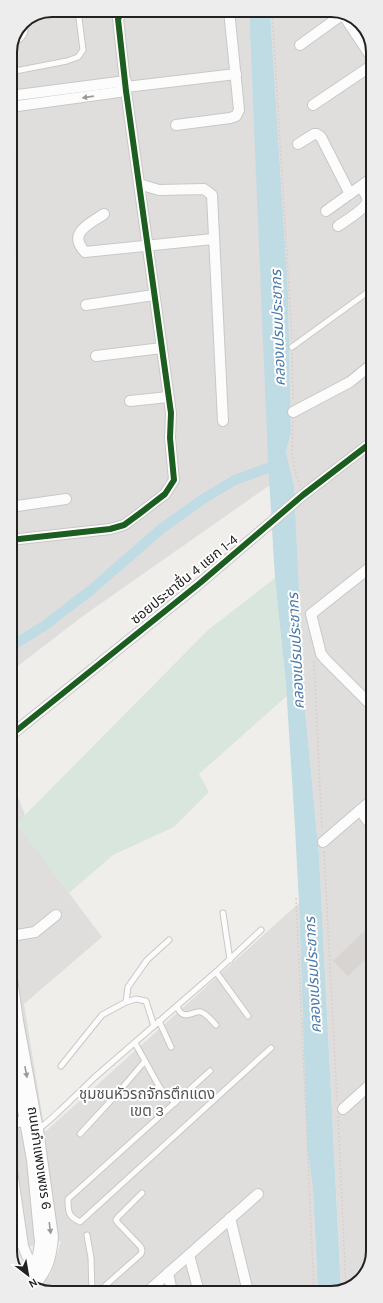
<svg xmlns="http://www.w3.org/2000/svg" width="383" height="1303" font-family="Karla,'Noto Sans Thai',sans-serif">
<style>
.residential{fill:#dfdedc}
.wetland{fill:#d9e6de}
.water{fill:#bfdbe3}
.lines{fill:none;stroke-linecap:round;stroke-linejoin:round}
.canal{stroke:#bfdbe3;stroke-width:10}
.building{fill:#d7d4d2}
.service-casing{stroke:#c9c8c7;stroke-width:7}
.minor-casing{stroke:#c9c8c7;stroke-width:12}
.tertiary-casing{stroke:#c9c8c7;stroke-width:14}
.path{stroke:#dccecd;stroke-width:1.5;stroke-dasharray:2 2;stroke-linecap:butt}
.service{stroke:#fdfcfc;stroke-width:5}
.minor{stroke:#fdfcfc;stroke-width:10}
.tertiary{stroke:#fdfcfc;stroke-width:12}
.cycleway-casing{stroke:#fff;stroke-width:8}
.cycleway{stroke:#1b5e20;stroke-width:6}
.oneway{fill:#9a9a9a}
.labels{text-anchor:middle;stroke-width:4;stroke-linejoin:round;paint-order:stroke}
.street-label{font-size:14px;fill:#222;stroke:#fff}
.water-label{font-size:15px;font-style:italic;fill:#4a7aab;stroke:#fff}
.neighbourhood-label{font-size:15px;fill:#555;stroke:#fff}
.rim{fill:none;stroke:#222;stroke-width:2}
</style>
<rect width="100%" height="100%" fill="#f0eeeb"/>
<g class="residential">
<path d="M 52,10 L 249,10 L 270,485 L 83,616 L 10,672 L 10,49 L 22,22 Z"/>
<path d="M 270,10 L 336,10 L 359,21 L 372,44 L 373,1251 L 363,1279 L 341,1291 L 319,855 L 305,710 L 294,486 L 286,452 L 291,433 L 288,292 Z"/>
<path d="M 11,779 L 25,815 L 18,825 L 102,937 L 24,1004 L 45,1132 L 299,903 L 307,1146 L 313,1190 L 318,1292 L 47,1293 L 38,1289 L 51,1274 L 61,1241 L 11,1249 Z"/>
</g>
<path class="wetland" d="M 275,578 L 287,696 L 199,774 L 209,792 L 174,827 L 113,855 L 69,893 L 17,825 L 25,815 L 208,630 Z"/>
<path class="water" d="M 249,10 L 270,10 L 288,292 L 291,433 L 286,452 L 294,486 L 305,710 L 319,855 L 341,1291 L 339,1292 L 318,1292 L 313,1190 L 307,1146 L 299,903 L 295,827 L 286,685 L 275,578 L 268,461 Z"/>
<g class="lines">
<path class="canal" d="M 10,647 L 44,626 L 91,590 L 161,529 L 203,499 L 235,480 L 282,463"/>
</g>
<path class="building" d="M 373,923 L 373,964 L 367,958 L 348,976 L 333,961 Z"/>
<g class="lines">
<g class="service-casing">
<g id="service">
<path d="M 13,44 C 23,38 27,34 24,21"/>
<path d="M 10,72 L 67,61 L 78,57 L 83,50 L 78,10"/>
<path d="M 292,347 L 372,289"/>
<path d="M 223,913 L 230,960"/>
<path d="M 216,972 L 248,1016"/>
<path d="M 126,1002 L 128,987 L 147,960 L 169,940"/>
<path d="M 177,1006 C 183,1023 193,1010 201,1012 C 207,1014 212,1021 216,1025"/>
<path d="M 159,1021 L 171,1047"/>
<path d="M 135,1043 L 160,1088 L 175,1103"/>
<path d="M 61,1066 L 102,1015 L 126,1002 L 136,999 L 146,1001 L 154,1026"/>
<path d="M 210,1071 L 68,1199 C 68,1212 68,1216 80,1222 L 271,1048"/>
<path d="M 37,1130 C 49,1122 58,1112 68,1103 C 77,1094 86,1086 95,1077 L 216,972 L 261,930"/>
<path d="M 80,1134 L 116,1095 L 145,1061"/>
<path d="M 87,1235 L 91,1258 L 92,1293"/>
<path d="M 97,1293 L 141,1254 L 142,1251 L 141,1247 L 118,1223 L 116,1220 L 118,1217 L 142,1193"/>
</g>
</g>
<g class="minor-casing">
<g id="minor">
<path d="M 342,13 L 370,55 L 372,60"/>
<path d="M 300,45 L 343,14"/>
<path d="M 126,87 L 236,74"/>
<path d="M 10,96 L 126,81"/>
<path d="M 313,105 L 371,66 L 372,61"/>
<path d="M 10,107 L 126,91"/>
<path d="M 176,125 L 230,118 L 236,116 L 239,110 L 229,10"/>
<path d="M 298,144 L 314,134 L 317,134 L 321,137 L 350,194"/>
<path d="M 139,184 L 159,190 L 204,189 L 212,195 L 223,421"/>
<path d="M 326,211 L 372,178"/>
<path d="M 104,214 C 89,224 67,233 85,252 L 213,239"/>
<path d="M 338,226 C 345,221 370,207 367,198 C 366,194 363,190 360,187"/>
<path d="M 86,305 L 154,295"/>
<path d="M 96,356 L 162,348"/>
<path d="M 130,401 L 168,397"/>
<path d="M 293,412 L 350,382 L 372,364"/>
<path d="M 10,507 L 66,499"/>
<path d="M 10,540 L 110,529 L 124,525 L 139,514 L 165,494 L 174,480 L 170,438 L 171,413 L 126,91 L 118,19 L 123,10"/>
<path d="M 373,565 L 311,614 L 321,654 L 326,660 L 373,707"/>
<path d="M 11,735 L 200,583 L 303,495 L 372,442"/>
<path d="M 360,810 L 373,828"/>
<path d="M 323,842 L 373,799"/>
<path d="M 11,936 L 35,932 L 56,915"/>
<path d="M 343,1109 L 373,1082"/>
<path d="M 11,1124 L 26,1120"/>
<path d="M 11,1164 L 23,1246 L 27,1256 L 35,1267"/>
<path d="M 230,1218 L 248,1292"/>
<path d="M 189,1255 L 199,1292"/>
<path d="M 168,1273 L 172,1292"/>
<path d="M 147,1292 L 258,1194"/>
</g>
</g>
<g class="tertiary-casing">
<g id="tertiary">
<path d="M 11,979 L 17,1021 L 37,1130 L 52,1237 C 50,1259 47,1269 33,1286"/>
<path d="M 11,1038 L 33,1160 L 41,1243 C 39,1261 35,1269 24,1282"/>
</g>
</g>
<g class="path">
<path d="M 272,10 L 292,339"/>
<path d="M 292,353 L 293,401"/>
<path d="M 293,421 L 292,453 L 295,471 L 300,486"/>
<path d="M 314,661 L 322,829"/>
<path d="M 324,851 L 337,1100"/>
<path d="M 296,898 L 314,1292"/>
<path d="M 338,1116 L 346,1288"/>
</g>
<use href="#service" class="service"/>
<use href="#minor" class="minor"/>
<use href="#tertiary" class="tertiary"/>
<g class="cycleway-casing">
<g id="cycleway">
<path d="M 10,540 L 110,529 L 124,525 L 139,514 L 165,494 L 174,480 L 170,438 L 171,413 L 126,91 L 118,19 L 123,10"/>
<path d="M 11,735 L 200,583 L 303,495 L 372,442"/>
</g>
</g>
<use href="#cycleway" class="cycleway"/>
</g>
<defs><path id="oneway-solid" d="M-6-.8H1V-3.2L6.5 0L1 3.2V.8H-6Z"/></defs>
<g class="oneway">
<use href="#oneway-solid" transform="translate(88 97) rotate(172)"/>
<use href="#oneway-solid" transform="translate(26 1072) rotate(79)"/>
<use href="#oneway-solid" transform="translate(50 1228) rotate(82)"/>
</g>
<g class="labels">
<g class="street-label">
<text transform="translate(184 579) rotate(-39)" y="5">ซอยประชาชื่น 4 แยก 1-4</text>
<text transform="translate(40 1158) rotate(82)" y="5">ถนนกำแพงเพชร 6</text>
</g>
<g class="water-label">
<text transform="translate(278 328) rotate(-92)" y="5">คลองเปรมประชากร</text>
<text transform="translate(296 651) rotate(-93)" y="5">คลองเปรมประชากร</text>
<text transform="translate(313 975) rotate(-93)" y="5">คลองเปรมประชากร</text>
</g>
<g class="neighbourhood-label">
<text x="147" y="1099">ชุมชนหัวรถจักรตึกแดง<tspan x="147" dy="17">เขต 3</tspan></text>
</g>
</g>
<path d="M0 0H383V1303H0ZM52 17H331A35 35 0 0 1 366 52V1251A35 35 0 0 1 331 1286H52A35 35 0 0 1 17 1251V52A35 35 0 0 1 52 17Z" fill="#ededed" fill-rule="evenodd"/>
<path class="rim" d="M52 17H331A35 35 0 0 1 366 52V1251A35 35 0 0 1 331 1286H52A35 35 0 0 1 17 1251V52A35 35 0 0 1 52 17Z"/>
<g transform="translate(28 1275) rotate(149)" stroke="#ffffff" stroke-width="3" paint-order="stroke">
<path d="M0-3L7 15L0 10L-7 15Z" fill="#222222"/>
<text y="-6" font-size="11" font-weight="bold" text-anchor="middle" fill="#222222">N</text>
</g>
</svg>
